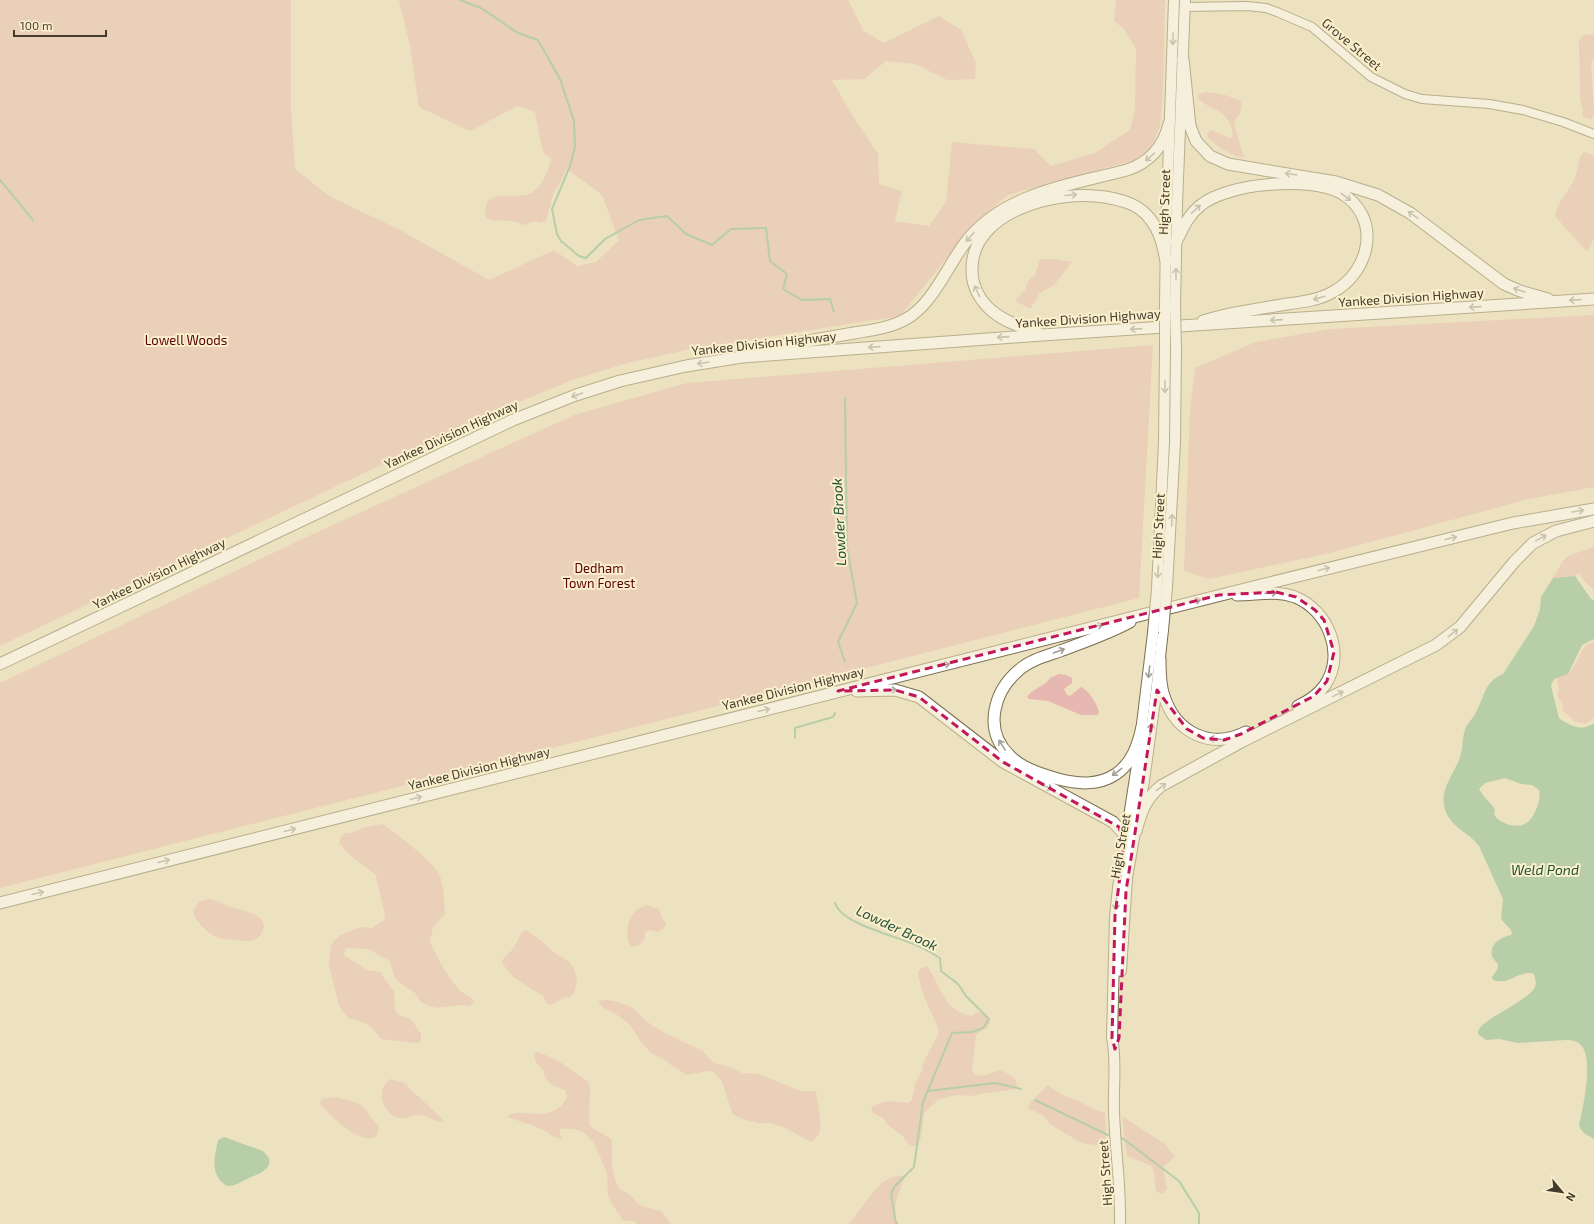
<svg xmlns="http://www.w3.org/2000/svg" width="1594" height="1224" font-family="'Exo 2',sans-serif">
<style>
.green{fill:#e7b8b2}
.water{fill:#75b68f;fill-rule:evenodd}
.lines{fill:none;stroke-linecap:round;stroke-linejoin:round}
.stream{stroke:#75b68f;stroke-width:2}
.tertiary-casing{stroke:#7a6f50;stroke-width:10}
.primary-casing{stroke:#7a6f50;stroke-width:12}
.motorway-casing{stroke:#7a6f50;stroke-width:13}
.tertiary{stroke:#fff;stroke-width:8}
.primary{stroke:#fff;stroke-width:10}
.motorway{stroke:#fff;stroke-width:11}
.primary-bridge-casing{stroke:#7a6f50;stroke-width:12;stroke-linecap:butt}
.primary-bridge{stroke:#fff;stroke-width:10}
.oneway{stroke:#a09e96}
.marked{fill:none;stroke:#c2185b;stroke-width:3;stroke-dasharray:8 5;stroke-linejoin:round}
.labels{text-anchor:middle;stroke-width:4;stroke-linejoin:round;paint-order:stroke}
.street-label{font-size:13px;fill:#413c2e;stroke:#fbefcc}
.park-label{font-size:13px;fill:#590005;stroke:#fbefcc}
.water-label{font-size:14px;font-style:italic;fill:#1f5136;stroke:#fbefcc}
</style>
<rect width="100%" height="100%" fill="#ede2bf"/>
<g class="green">
<path d="M 0,0 L 291,0 L 291,108 L 295,169 L 329,196 L 398,229 L 489,280 L 554,250 L 577,266 L 596,262 L 619,240 L 602,195 L 567,169 L 553,195 L 546,221 L 541,223 L 536,221 L 524,225 L 513,221 L 491,220 L 486,217 C 480,186 514,200 529,194 C 541,189 549,171 551,158 L 543,153 L 535,112 L 517,106 L 470,131 L 419,107 L 410,46 L 399,0 L 848,0 L 864,31 L 884,43 L 939,16 L 961,30 L 976,63 L 975,79 L 947,80 L 915,64 L 886,61 L 864,79 L 832,80 L 852,115 L 878,154 L 879,184 L 902,191 L 895,221 L 929,226 L 946,202 L 952,142 L 1034,149 L 1051,166 L 1095,153 L 1130,130 L 1135,108 L 1136,49 L 1124,29 L 1114,21 L 1116,0 L 1165,0 L 1163,89 L 1160,127 L 1151,147 L 1135,160 L 1008,195 L 975,223 L 900,316 L 691,349 L 628,363 L 575,379 L 482,417 L 0,646 Z"/>
<path d="M 1590,34 L 1594,36 L 1594,58 L 1591,63 L 1594,113 L 1592,119 L 1588,119 L 1582,116 L 1583,112 L 1580,96 L 1579,41 L 1582,36 Z"/>
<path d="M 1205,92 C 1217,93 1231,95 1241,102 C 1244,112 1236,116 1234,125 L 1244,157 C 1232,157 1217,146 1208,138 L 1207,134 L 1211,130 L 1229,138 L 1233,137 C 1232,106 1200,109 1197,95 Z"/>
<path d="M 1585,152 L 1594,156 L 1594,238 L 1589,249 L 1586,251 L 1555,216 C 1557,202 1569,191 1575,178 C 1579,170 1577,156 1585,152 Z"/>
<path d="M 1040,259 L 1055,259 L 1072,262 L 1054,285 L 1040,293 L 1031,308 L 1029,308 L 1015,301 L 1025,290 L 1028,281 L 1035,275 Z"/>
<path d="M 1594,315 L 1594,487 L 1529,499 L 1330,553 L 1209,579 L 1184,571 L 1190,410 L 1195,368 L 1256,342 L 1331,329 Z"/>
<path d="M 1153,345 L 1139,598 L 769,693 L 0,888 L 0,683 L 300,540 L 574,415 L 687,383 Z"/>
<path d="M 1594,547 L 1594,590 L 1585,582 L 1579,573 L 1575,576 L 1553,578 L 1563,561 L 1568,556 Z"/>
<path d="M 1594,642 L 1594,718 L 1585,724 L 1574,721 L 1562,710 L 1563,706 L 1557,695 L 1559,690 L 1556,676 C 1561,675 1568,674 1571,670 C 1580,662 1580,644 1594,642 Z"/>
<path d="M 1059,674 L 1066,675 L 1072,678 L 1072,683 L 1064,689 L 1067,695 L 1070,696 L 1081,687 C 1090,692 1096,702 1099,712 L 1098,715 L 1081,715 L 1048,701 L 1029,699 L 1027,697 C 1032,688 1045,687 1050,678 Z"/>
<path d="M 383,824 C 397,835 437,863 441,879 C 444,890 444,902 445,914 L 433,927 L 430,942 C 438,959 447,977 460,990 C 463,994 469,996 473,999 L 474,1003 L 469,1006 L 459,1005 L 437,1008 L 429,1006 L 421,1002 L 415,993 L 399,982 L 394,976 L 390,961 L 368,949 L 347,948 L 344,953 L 345,956 L 367,970 L 380,972 L 385,980 L 394,991 L 395,1010 L 399,1015 L 410,1019 L 413,1022 L 421,1034 L 421,1041 L 417,1043 L 381,1039 C 369,1023 367,1023 348,1018 L 339,1006 L 334,985 L 329,965 L 331,946 L 334,941 L 339,936 L 360,927 L 372,928 L 385,919 C 384,903 378,891 376,875 L 352,857 L 339,843 L 341,837 L 346,833 L 351,833 L 365,827 Z"/>
<path d="M 209,899 C 219,900 225,906 234,908 C 245,911 271,916 262,932 C 261,935 258,939 254,940 C 248,942 241,940 236,940 C 220,939 214,939 203,927 C 198,922 195,919 193,912 L 199,902 Z"/>
<path d="M 647,905 L 659,909 L 662,918 L 666,923 L 664,928 L 658,932 L 649,930 L 645,932 L 645,938 L 640,945 L 631,947 C 624,936 627,917 638,909 C 641,907 644,906 647,905 Z"/>
<path d="M 526,930 L 544,943 L 555,953 L 568,961 L 573,967 L 577,978 L 575,991 L 570,998 L 566,997 L 551,1005 L 547,1004 L 543,996 L 513,977 L 502,963 L 503,959 L 513,949 L 522,932 Z"/>
<path d="M 927,966 C 942,987 942,1009 971,1016 L 977,1012 L 984,1014 L 990,1022 L 986,1029 L 982,1030 L 976,1035 L 972,1070 L 975,1075 C 995,1079 995,1061 1016,1080 L 1017,1089 L 986,1093 L 971,1096 L 957,1095 L 939,1099 L 924,1113 L 921,1137 L 917,1146 L 912,1146 L 906,1142 L 903,1136 L 888,1125 L 883,1118 L 873,1113 L 871,1108 C 882,1100 895,1101 908,1103 L 912,1100 L 915,1084 L 923,1069 L 922,1065 L 939,1033 L 938,1027 C 929,1007 921,994 918,972 L 921,968 Z"/>
<path d="M 607,1000 L 618,1002 L 633,1008 L 650,1024 L 665,1033 L 703,1051 L 714,1063 L 727,1066 L 742,1073 L 758,1074 L 801,1091 L 816,1091 C 817,1099 822,1124 820,1131 C 819,1135 815,1139 812,1142 C 798,1136 786,1126 770,1123 C 766,1122 762,1124 758,1123 C 750,1121 737,1118 732,1113 L 722,1081 L 713,1071 L 708,1071 L 687,1075 L 675,1068 L 663,1059 L 651,1053 L 639,1039 L 630,1025 L 619,1016 L 602,1007 L 598,1001 Z"/>
<path d="M 538,1052 L 557,1060 L 587,1081 L 590,1085 L 590,1090 L 589,1124 L 592,1128 L 610,1138 L 612,1141 L 612,1165 L 615,1180 L 620,1189 L 630,1195 L 638,1204 L 648,1208 L 661,1211 L 671,1224 L 637,1224 L 634,1221 L 624,1221 C 622,1219 609,1200 609,1198 C 606,1191 609,1183 607,1176 C 606,1170 603,1164 601,1159 C 593,1138 584,1126 560,1129 L 560,1134 L 563,1140 C 550,1137 551,1133 541,1129 C 530,1124 518,1121 507,1117 C 521,1104 551,1128 567,1097 L 565,1090 L 554,1086 L 549,1082 L 545,1077 L 543,1069 L 536,1063 L 534,1054 Z"/>
<path d="M 390,1079 L 403,1082 L 440,1117 L 443,1121 C 435,1123 431,1118 425,1116 C 417,1114 410,1117 403,1118 C 392,1119 383,1107 382,1098 C 381,1090 384,1084 390,1079 Z"/>
<path d="M 1048,1085 C 1061,1096 1067,1096 1082,1103 C 1089,1106 1097,1112 1105,1112 C 1105,1122 1107,1137 1104,1146 L 1082,1143 L 1051,1125 L 1043,1115 L 1027,1108 L 1033,1100 Z"/>
<path d="M 335,1097 C 345,1100 358,1100 365,1109 C 370,1115 373,1121 379,1127 L 377,1136 C 359,1146 331,1116 320,1104 L 322,1099 Z"/>
<path d="M 1122,1116 L 1165,1144 L 1175,1157 L 1163,1167 L 1167,1189 L 1163,1193 L 1159,1193 L 1156,1191 L 1154,1174 L 1152,1166 L 1127,1156 Z"/>
<path d="M 906,1175 C 900,1186 890,1213 899,1224 L 848,1224 C 863,1210 872,1186 890,1178 C 895,1176 901,1176 906,1175 Z"/>
</g>
<g class="water">
<path d="M 1575,576 L 1591,599 L 1594,600 L 1594,639 L 1582,645 L 1568,674 L 1554,679 L 1551,686 L 1559,718 C 1571,726 1581,732 1594,723 L 1594,1139 C 1588,1135 1581,1133 1579,1125 C 1583,1108 1594,1059 1581,1045 C 1577,1041 1572,1040 1566,1040 L 1518,1043 L 1499,1039 L 1486,1040 L 1478,1034 C 1478,1027 1484,1024 1489,1020 C 1499,1013 1532,996 1535,987 C 1537,982 1535,979 1534,974 C 1519,969 1510,986 1493,980 L 1492,977 C 1494,974 1498,970 1498,966 C 1498,963 1493,959 1492,956 C 1489,944 1501,937 1511,935 L 1512,933 L 1511,930 L 1501,919 L 1503,899 L 1479,846 C 1468,831 1448,827 1444,805 C 1441,789 1453,774 1459,760 C 1464,748 1461,741 1465,730 C 1467,723 1473,719 1476,712 C 1485,696 1484,682 1503,674 L 1534,626 L 1540,609 L 1541,597 L 1553,578 ZM 1505,778 L 1521,784 L 1532,785 L 1539,790 C 1542,799 1534,820 1525,824 C 1516,829 1498,823 1494,814 L 1495,809 C 1490,802 1483,797 1479,789 L 1485,783 Z"/>
<path d="M 224,1137 L 263,1151 C 266,1154 271,1159 269,1164 C 266,1172 256,1175 249,1178 C 242,1181 236,1186 228,1186 C 226,1186 225,1185 223,1183 C 210,1173 215,1154 218,1140 Z"/>
</g>
<g class="lines">
<g class="stream">
<path d="M 460,0 L 481,8 L 518,33 L 538,40 L 560,79 L 574,121 L 575,147 L 570,166 L 552,209 L 557,234 L 561,241 L 579,256 L 586,258 L 605,239 L 639,220 L 667,216 L 686,234 L 712,245 L 731,229 L 766,228 L 770,261 L 787,274 L 783,289 L 802,300 L 830,299 L 834,312"/>
<path d="M 0,180 L 33,220"/>
<path d="M 845,398 L 847,548 L 857,603 L 838,642 L 845,662"/>
<path d="M 795,738 L 795,728 L 833,717 L 835,713"/>
<path d="M 835,903 C 842,925 898,936 918,946 C 926,949 933,954 940,958 L 941,971 L 958,984 L 966,996 L 989,1019 L 983,1028 L 972,1032 L 952,1033 L 923,1102 L 914,1167 L 895,1186 L 891,1194 C 893,1204 894,1214 896,1223 L 897,1224"/>
<path d="M 928,1091 L 995,1083 L 1021,1089"/>
<path d="M 1035,1100 L 1108,1135"/>
<path d="M 1122,1138 L 1179,1181 L 1199,1213 L 1199,1224"/>
</g>
<g class="tertiary-casing">
<path id="tertiary" d="M 1185,7 L 1247,6 L 1266,8 L 1277,12 L 1312,27 L 1371,77 L 1405,94 L 1422,99 L 1489,104 L 1523,110 L 1563,122 L 1594,134"/>
</g>
<g class="primary-casing">
<g id="primary">
<path d="M 1165,305 L 1166,232 L 1174,0"/>
<path d="M 1175,305 L 1177,205 L 1185,0"/>
<path d="M 1167,587 L 1175,443 L 1176,348"/>
<path d="M 1157,589 L 1164,442 L 1165,348"/>
<path d="M 1121,971 L 1127,878 L 1144,781 L 1156,693 L 1163,630"/>
<path d="M 1120,1224 C 1121,1186 1115,1149 1114,1111 C 1113,1088 1117,1059 1112,1038 L 1115,916 L 1118,888 L 1137,765 L 1153,633"/>
</g>
</g>
<g class="motorway-casing">
<g id="motorway">
<path d="M 1183,59 L 1190,126 L 1196,141 L 1210,156 L 1228,164 L 1336,182 L 1378,195 L 1410,213 L 1504,284 L 1520,291 L 1548,299"/>
<path d="M 1176,242 C 1183,228 1188,215 1201,205 C 1228,183 1310,176 1341,193 C 1382,217 1371,271 1333,292 C 1319,300 1302,302 1287,304 C 1259,309 1230,312 1203,321"/>
<path d="M 1038,333 C 1022,327 1005,322 992,311 C 980,301 972,286 972,271 C 970,211 1058,189 1105,197 C 1122,200 1139,204 1150,219 C 1160,231 1163,246 1166,261"/>
<path d="M 769,350 L 785,345 C 808,341 831,337 854,333 C 872,330 890,328 906,319 C 932,305 947,267 965,243 C 1003,193 1070,185 1127,170 C 1149,163 1164,146 1169,124"/>
<path d="M 1237,595 C 1257,595 1276,590 1295,597 C 1328,610 1346,654 1325,685 C 1318,695 1309,701 1298,706"/>
<path d="M 1130,622 C 1108,634 1084,642 1060,651 C 1046,656 1030,660 1019,670 C 994,691 983,729 1009,755 C 1021,768 1041,774 1058,779 C 1078,784 1098,786 1116,774 C 1132,763 1138,745 1142,727"/>
<path d="M 1160,659 C 1160,672 1160,685 1164,696 C 1176,733 1211,750 1246,732"/>
<path d="M 0,664 L 513,420 L 576,395 L 620,381 L 686,366 L 742,357 L 1042,335 L 1594,299"/>
<path d="M 857,691 L 895,690 L 919,697 L 1003,762 L 1113,822 L 1123,833 L 1124,844"/>
<path d="M 1136,831 C 1141,813 1145,799 1161,786 L 1243,741 L 1436,645 L 1460,627 L 1515,561 L 1533,543 L 1556,531 L 1594,521"/>
<path d="M 0,903 L 1253,587 L 1513,523 L 1594,509"/>
</g>
</g>
<use href="#tertiary" class="tertiary"/>
<use href="#primary" class="primary"/>
<use href="#motorway" class="motorway"/>
<g class="primary-bridge-casing">
<g id="primary-bridge">
<path d="M 1175,305 L 1176,348"/>
<path d="M 1165,348 L 1165,305"/>
<path d="M 1163,630 L 1167,587"/>
<path d="M 1153,633 L 1157,589"/>
</g>
</g>
<use href="#primary-bridge" class="primary-bridge"/>
</g>
<defs><path id="oneway-shaft" d="M-6 0H5M1.5-3L5.5 0L1.5 3" fill="none" stroke-width="1.6" stroke-linecap="round" stroke-linejoin="round"/></defs>
<g class="oneway">
<use href="#oneway-shaft" transform="translate(1173 39) rotate(91)"/>
<use href="#oneway-shaft" transform="translate(1150 157) rotate(139)"/>
<use href="#oneway-shaft" transform="translate(1291 174) rotate(-171)"/>
<use href="#oneway-shaft" transform="translate(1071 195) rotate(-5)"/>
<use href="#oneway-shaft" transform="translate(1346 197) rotate(37)"/>
<use href="#oneway-shaft" transform="translate(1196 209) rotate(-44)"/>
<use href="#oneway-shaft" transform="translate(1413 215) rotate(-145)"/>
<use href="#oneway-shaft" transform="translate(970 237) rotate(131)"/>
<use href="#oneway-shaft" transform="translate(1176 274) rotate(-90)"/>
<use href="#oneway-shaft" transform="translate(1519 290) rotate(-161)"/>
<use href="#oneway-shaft" transform="translate(977 291) rotate(-115)"/>
<use href="#oneway-shaft" transform="translate(1319 298) rotate(164)"/>
<use href="#oneway-shaft" transform="translate(1575 300) rotate(176)"/>
<use href="#oneway-shaft" transform="translate(1475 307) rotate(176)"/>
<use href="#oneway-shaft" transform="translate(1276 320) rotate(176)"/>
<use href="#oneway-shaft" transform="translate(1136 329) rotate(176)"/>
<use href="#oneway-shaft" transform="translate(1003 337) rotate(176)"/>
<use href="#oneway-shaft" transform="translate(874 347) rotate(176)"/>
<use href="#oneway-shaft" transform="translate(703 363) rotate(171)"/>
<use href="#oneway-shaft" transform="translate(1165 387) rotate(90)"/>
<use href="#oneway-shaft" transform="translate(577 395) rotate(161)"/>
<use href="#oneway-shaft" transform="translate(1578 511) rotate(-9)"/>
<use href="#oneway-shaft" transform="translate(1172 520) rotate(-87)"/>
<use href="#oneway-shaft" transform="translate(1451 538) rotate(-14)"/>
<use href="#oneway-shaft" transform="translate(1541 538) rotate(-29)"/>
<use href="#oneway-shaft" transform="translate(1324 569) rotate(-14)"/>
<use href="#oneway-shaft" transform="translate(1158 572) rotate(94)"/>
<use href="#oneway-shaft" transform="translate(1271 593) rotate(-3)"/>
<use href="#oneway-shaft" transform="translate(1195 601) rotate(-14)"/>
<use href="#oneway-shaft" transform="translate(1097 626) rotate(-14)"/>
<use href="#oneway-shaft" transform="translate(1453 633) rotate(-38)"/>
<use href="#oneway-shaft" transform="translate(1059 651) rotate(-20)"/>
<use href="#oneway-shaft" transform="translate(944 665) rotate(-14)"/>
<use href="#oneway-shaft" transform="translate(1149 672) rotate(97)"/>
<use href="#oneway-shaft" transform="translate(891 690) rotate(1)"/>
<use href="#oneway-shaft" transform="translate(1338 694) rotate(-26)"/>
<use href="#oneway-shaft" transform="translate(764 710) rotate(-14)"/>
<use href="#oneway-shaft" transform="translate(1151 729) rotate(-82)"/>
<use href="#oneway-shaft" transform="translate(1215 739) rotate(-176)"/>
<use href="#oneway-shaft" transform="translate(1002 745) rotate(-122)"/>
<use href="#oneway-shaft" transform="translate(1117 772) rotate(143)"/>
<use href="#oneway-shaft" transform="translate(1047 787) rotate(28)"/>
<use href="#oneway-shaft" transform="translate(1161 787) rotate(-36)"/>
<use href="#oneway-shaft" transform="translate(416 798) rotate(-14)"/>
<use href="#oneway-shaft" transform="translate(290 830) rotate(-14)"/>
<use href="#oneway-shaft" transform="translate(164 861) rotate(-14)"/>
<use href="#oneway-shaft" transform="translate(38 893) rotate(-14)"/>
<use href="#oneway-shaft" transform="translate(1116 904) rotate(94)"/>
</g>
<path d="M0 0H1594V1224H0ZM 1276,592 L 1296,597 L 1315,610 L 1324,620 L 1334,652 L 1327,681 L 1314,696 L 1241,734 L 1224,740 L 1203,738 L 1187,729 L 1157,690 L 1126,891 L 1119,1038 L 1115,1049 L 1112,1038 L 1115,916 L 1124,844 L 1119,827 L 1003,762 L 919,697 L 895,690 L 838,691 L 1219,595 Z" fill="#ede2bf" fill-opacity=".55" fill-rule="evenodd"/>
<path class="marked" d="M 1276,592 L 1296,597 L 1315,610 L 1324,620 L 1334,652 L 1327,681 L 1314,696 L 1241,734 L 1224,740 L 1203,738 L 1187,729 L 1157,690 L 1126,891 L 1119,1038 L 1115,1049 L 1112,1038 L 1115,916 L 1124,844 L 1119,827 L 1003,762 L 919,697 L 895,690 L 838,691 L 1219,595 Z"/>
<g class="labels">
<g class="street-label">
<text transform="translate(1352 44) rotate(40)" y="5">Grove Street</text>
<text transform="translate(1164 202) rotate(-88)" y="5">High Street</text>
<text transform="translate(1411 297) rotate(-4)" y="5">Yankee Division Highway</text>
<text transform="translate(1088 318) rotate(-4)" y="5">Yankee Division Highway</text>
<text transform="translate(764 343) rotate(-6)" y="5">Yankee Division Highway</text>
<text transform="translate(451 434) rotate(-25)" y="5">Yankee Division Highway</text>
<text transform="translate(1158 526) rotate(-87)" y="5">High Street</text>
<text transform="translate(159 573) rotate(-26)" y="5">Yankee Division Highway</text>
<text transform="translate(793 688) rotate(-14)" y="5">Yankee Division Highway</text>
<text transform="translate(479 768) rotate(-14)" y="5">Yankee Division Highway</text>
<text transform="translate(1120 846) rotate(-80)" y="5">High Street</text>
<text transform="translate(1105 1173) rotate(-94)" y="5">High Street</text>
</g>
<g class="park-label">
<text x="186" y="345">Lowell Woods</text>
<text x="599" y="573">Dedham<tspan x="599" dy="15">Town Forest</tspan></text>
</g>
<g class="water-label">
<text transform="translate(839 522) rotate(-93)" y="5">Lowder Brook</text>
<text x="1545" y="875">Weld Pond</text>
<text transform="translate(897 928) rotate(25)" y="5">Lowder Brook</text>
</g>
</g>
<g transform="translate(1562 1192) rotate(119)" stroke="#fbefcc" stroke-width="3" paint-order="stroke">
<path d="M0-3L7 15L0 10L-7 15Z" fill="#413c2e"/>
<text y="-6" font-size="11" font-weight="bold" text-anchor="middle" fill="#413c2e">N</text>
</g>
<path d="M14 30v6h92v-6" fill="none" stroke="#413c2e" stroke-width="2"/>
<text x="20" y="30" font-size="12" fill="#413c2e" stroke="#fbefcc" stroke-width="3" paint-order="stroke">100 m</text>
</svg>
